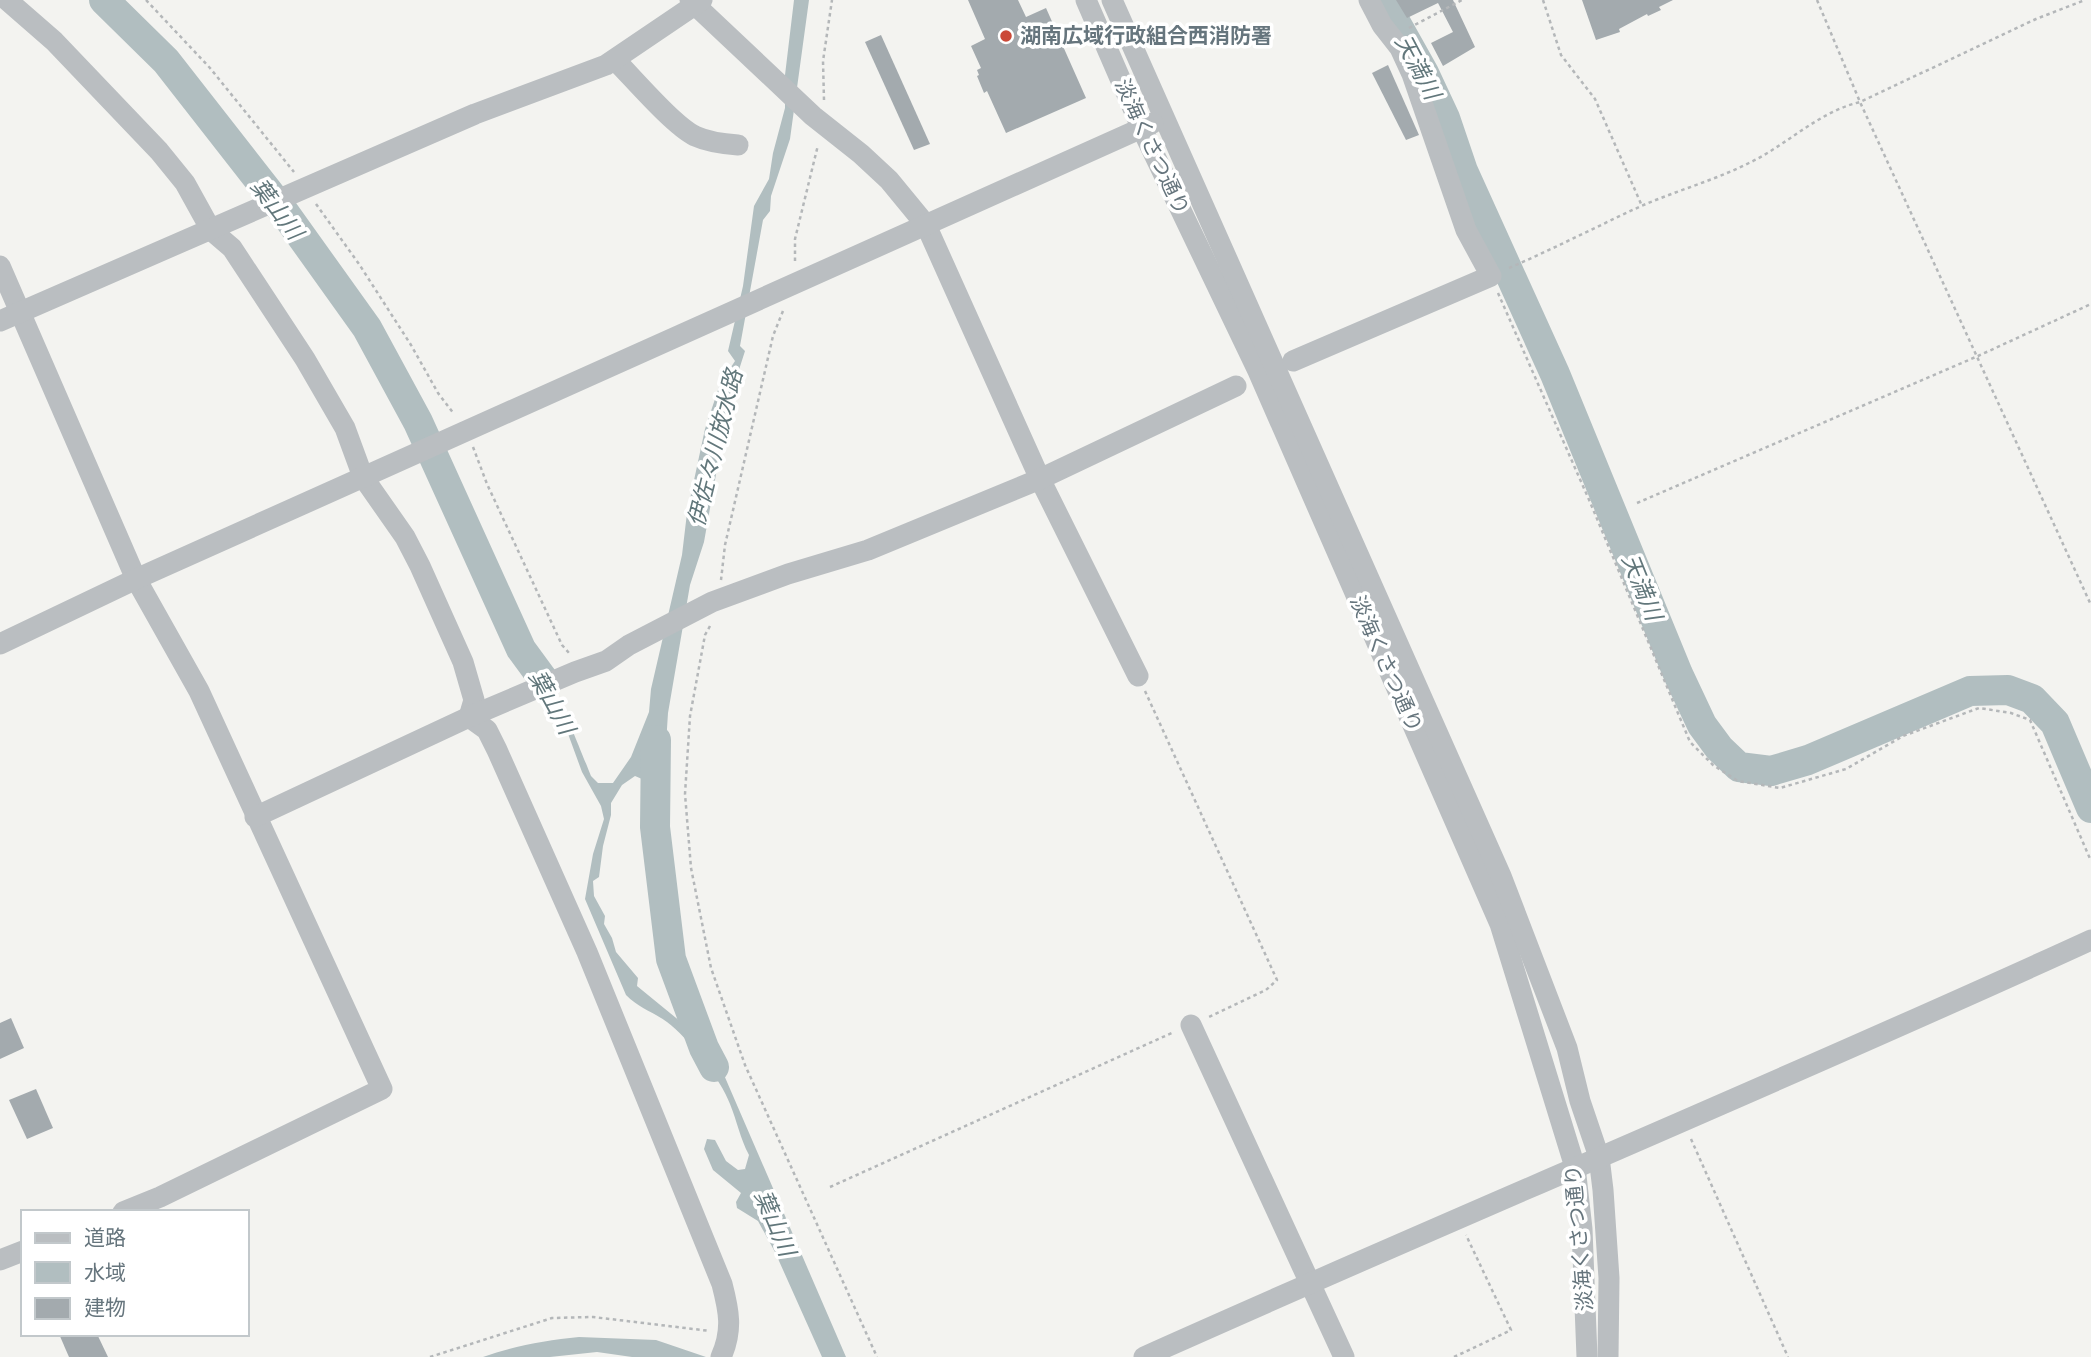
<svg xmlns="http://www.w3.org/2000/svg" width="2091" height="1357" font-family="'PT Sans Narrow','Noto Sans JP',sans-serif">
<style>
.water{fill:#b1bec0}
.lines{fill:none;stroke-linecap:round;stroke-linejoin:round}
.river{stroke:#b1bec0;stroke-width:30}
.building{fill:#a3aaae}
.path{stroke:#b4b7b9;stroke-width:2.5;stroke-dasharray:3.5 3.5;stroke-linecap:butt}
.minor{stroke:#babec1;stroke-width:21}
.poi-dot{fill:#cb4938;stroke:#fff;stroke-width:2.5}
.labels{text-anchor:middle;stroke-width:7;stroke-linejoin:round;paint-order:stroke}
.poi-label{font-size:21px;font-weight:bold;fill:#66757d;stroke:#fff;text-anchor:start}
.street-label{font-size:21px;fill:#66757d;stroke:#fff}
.water-label{font-size:23px;font-style:italic;fill:#62777b;stroke:#fff}
</style>
<rect width="100%" height="100%" fill="#f3f3f0"/>
<g class="water">
<path d="M 794,0 L 809,0 L 790,139 L 771,196 L 770,211 L 763,220 L 740,346 L 745,351 L 729,401 L 704,542 L 690,585 L 668,713 L 664,775 L 642,779 L 635,776 L 622,785 L 611,803 L 611,815 L 603,846 L 599,877 L 593,881 L 594,896 L 605,916 L 604,924 L 612,938 L 616,952 L 638,978 L 637,986 L 692,1031 L 708,1038 L 846,1357 L 822,1357 L 775,1252 L 758,1221 L 737,1208 L 736,1202 L 741,1193 L 713,1170 L 704,1149 L 707,1139 L 715,1140 L 726,1161 L 738,1170 L 745,1169 L 749,1155 C 740,1138 737,1121 730,1104 C 721,1079 688,1038 667,1022 C 653,1012 639,1008 626,995 L 585,899 L 593,854 L 604,819 L 601,806 L 582,772 L 567,731 L 554,707 L 545,703 L 529,685 L 523,656 L 514,644 C 518,645 521,645 525,647 C 547,660 580,749 591,776 L 598,783 L 613,783 L 631,757 L 649,712 L 651,689 L 682,555 L 687,513 L 705,429 L 720,384 L 735,361 L 728,351 L 743,286 L 754,206 L 769,179 L 773,153 L 785,108 L 785,75 Z"/>
<path d="M 579,1337 L 656,1340 L 706,1357 L 632,1357 L 597,1352 L 550,1357 L 483,1357 C 515,1346 546,1340 579,1337 Z"/>
</g>
<g class="lines">
<g class="river">
<path d="M 104,0 L 166,61 L 284,212 L 367,328 L 418,422 L 521,649 L 543,679"/>
<path d="M 1383,0 L 1424,73 L 1445,118 L 1463,171 L 1555,374 L 1678,674 L 1702,725 L 1719,748 L 1739,767 L 1771,771 L 1808,760 L 1970,691 L 2008,690 L 2032,699 L 2055,723 L 2091,808"/>
<path d="M 654,742 L 656,740 L 655,827 L 671,959 L 704,1048 L 714,1067"/>
</g>
</g>
<g class="building">
<path d="M 968,0 L 1018,0 L 1026,17 L 1046,8 L 1086,98 L 1006,133 L 987,91 L 984,93 L 977,76 L 979,75 L 977,70 L 981,68 L 971,46 L 985,39 Z"/>
<path d="M 1396,0 L 1453,0 L 1475,47 L 1443,66 L 1431,43 L 1453,32 L 1438,3 L 1407,18 Z"/>
<path d="M 1582,0 L 1673,0 L 1659,7 L 1661,10 L 1648,16 L 1647,14 L 1619,29 L 1620,32 L 1596,40 Z"/>
<path d="M 881,35 L 930,144 L 914,150 L 865,42 Z"/>
<path d="M 1388,65 L 1419,135 L 1406,140 L 1372,73 Z"/>
<path d="M 11,1018 L 24,1048 L 0,1059 L 0,1023 Z"/>
<path d="M 36,1089 L 53,1128 L 27,1139 L 9,1100 Z"/>
<path d="M 59,1334 L 97,1334 L 108,1357 L 69,1357 Z"/>
</g>
<g class="lines">
<g class="path">
<path d="M 146,0 L 210,68 L 294,172"/>
<path d="M 1543,0 L 1561,55 L 1595,99 L 1642,206"/>
<path d="M 1817,0 L 1860,102 L 2091,605"/>
<path d="M 1409,28 L 1462,0"/>
<path d="M 824,100 L 823,61 L 832,0"/>
<path d="M 316,204 L 359,264 L 411,345 L 438,393 L 454,414"/>
<path d="M 795,261 L 795,239 L 818,145"/>
<path d="M 1509,268 C 1553,249 1596,227 1639,207 C 1675,191 1713,181 1749,163 C 1787,145 1818,112 1860,102 L 2036,19 L 2085,0"/>
<path d="M 1498,293 L 1590,502 L 1690,742 L 1713,765 L 1738,781 L 1780,788 L 1846,769 L 1903,736 L 1979,708 L 2011,713 L 2030,720 L 2091,861"/>
<path d="M 473,447 L 487,484 L 562,645 L 569,653"/>
<path d="M 1637,503 L 1978,356 L 2091,304"/>
<path d="M 721,580 L 725,545 L 773,336 L 783,311"/>
<path d="M 710,626 L 705,635 L 690,716 L 685,794 L 691,868 L 711,968 L 745,1065 L 877,1357"/>
<path d="M 1145,691 L 1277,980 L 1266,990 L 1209,1017"/>
<path d="M 1691,1139 L 1788,1357"/>
<path d="M 830,1187 L 1174,1032"/>
<path d="M 430,1357 L 552,1318 L 593,1317 L 710,1331"/>
<path d="M 1454,1357 L 1511,1330 L 1466,1235"/>
</g>
<g class="minor">
<path d="M 7,0 L 54,41 L 159,151 L 185,183 L 211,230 L 232,248 L 305,359 L 345,428 L 363,477 L 405,537 L 420,566 L 463,662 L 474,700 L 469,717"/>
<path d="M 690,0 L 813,116 L 861,154 L 889,180 L 926,225 L 1040,479 L 1138,676"/>
<path d="M 1086,0 L 1142,129 L 1258,371 L 1500,924 L 1575,1167 L 1582,1229 L 1587,1357"/>
<path d="M 1112,0 L 1501,876 L 1567,1048 L 1580,1101 L 1599,1157 L 1603,1190 L 1609,1278 L 1608,1357"/>
<path d="M 616,61 C 634,79 673,125 695,136 C 708,142 724,144 738,145"/>
<path d="M 0,266 L 136,579 L 199,691 L 382,1089 L 160,1197 L 123,1212"/>
<path d="M 0,321 L 475,114 L 606,65 L 702,0"/>
<path d="M 1293,361 L 1491,276 L 1466,230 L 1412,74 L 1400,48 L 1382,25 L 1369,0"/>
<path d="M 0,644 L 136,579 L 1153,123"/>
<path d="M 469,717 L 487,730 L 497,750 L 587,952 L 722,1284 C 729,1311 733,1330 721,1357"/>
<path d="M 255,817 L 469,717 L 575,672 L 606,661 L 629,645 L 712,602 L 788,574 L 868,550 L 1040,479 L 1236,386"/>
<path d="M 1191,1025 L 1344,1357"/>
<path d="M 0,1260 L 23,1251"/>
<path d="M 1144,1357 C 1458,1216 1777,1084 2091,940"/>
</g>
</g>
<circle class="poi-dot" cx="1006" cy="36" r="7"/>
<g class="labels">
<g class="poi-label">
<text x="1020" y="43">湖南広域行政組合西消防署</text>
</g>
<g class="street-label">
<text transform="translate(1152 147) rotate(65)" y="7">淡海くさつ通り</text>
<text transform="translate(1386 664) rotate(66)" y="7">淡海くさつ通り</text>
<text transform="translate(1579 1238) rotate(-95)" y="7">淡海くさつ通り</text>
</g>
<g class="water-label">
<text transform="translate(1418 67) rotate(62)" y="8">天満川</text>
<text transform="translate(277 209) rotate(53)" y="8">葉山川</text>
<text transform="translate(715 448) rotate(-76)" y="8">伊佐々川放水路</text>
<text transform="translate(1642 587) rotate(68)" y="8">天満川</text>
<text transform="translate(552 702) rotate(61)" y="8">葉山川</text>
<text transform="translate(775 1223) rotate(67)" y="8">葉山川</text>
</g>
</g>
<rect x="21" y="1210" width="228" height="126" fill="#ffffff" stroke="#c2c8cb" stroke-width="2"/>
<rect x="35" y="1233" width="35" height="10" fill="#babec1" stroke="#c2c8cb" stroke-width="2"/>
<text x="84" y="1245" font-size="21" fill="#66757d">道路</text>
<rect x="35" y="1262" width="35" height="21" fill="#b1bec0" stroke="#c2c8cb" stroke-width="2"/>
<text x="84" y="1280" font-size="21" fill="#66757d">水域</text>
<rect x="35" y="1298" width="35" height="21" fill="#a3aaae" stroke="#c2c8cb" stroke-width="2"/>
<text x="84" y="1315" font-size="21" fill="#66757d">建物</text>
</svg>
